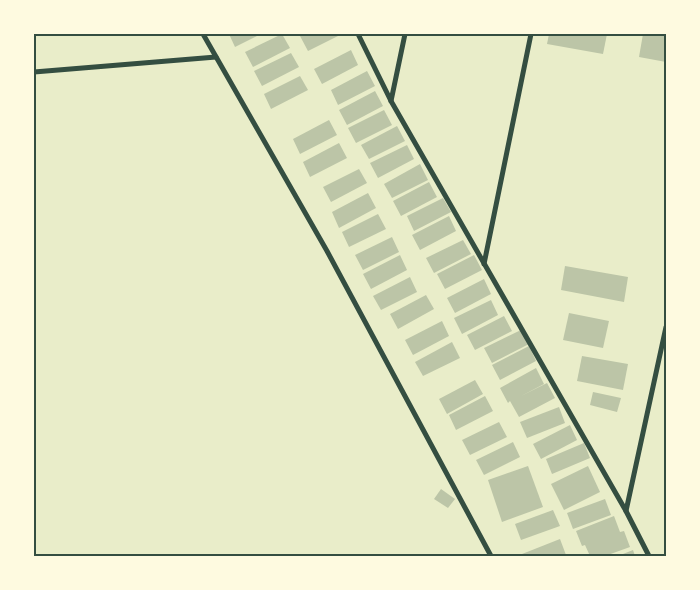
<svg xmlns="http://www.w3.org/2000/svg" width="700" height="590" font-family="'Varela Round',sans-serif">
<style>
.building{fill:#bcc5a7}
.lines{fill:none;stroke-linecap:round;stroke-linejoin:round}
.minor{stroke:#344e41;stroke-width:5}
.neatline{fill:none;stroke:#344e41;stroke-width:2}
</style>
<rect width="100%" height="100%" fill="#e9edc9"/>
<g class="building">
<path d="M 229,34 L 261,34 L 235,47 Z"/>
<path d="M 282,34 L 290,48 L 253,67 L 245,52 Z"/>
<path d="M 305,34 L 342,34 L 308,51 L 300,36 Z"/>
<path d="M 549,34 L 607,34 L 603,54 L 547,44 Z"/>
<path d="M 643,34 L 666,34 L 666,62 L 639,57 Z"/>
<path d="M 351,50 L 358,65 L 322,84 L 314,69 Z"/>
<path d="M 291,53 L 299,67 L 262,86 L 254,71 Z"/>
<path d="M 367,71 L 375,86 L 338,105 L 331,90 Z"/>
<path d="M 300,76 L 308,90 L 271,109 L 264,94 Z"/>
<path d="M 375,91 L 383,106 L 347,125 L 339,110 Z"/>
<path d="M 384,110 L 392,125 L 356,143 L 348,128 Z"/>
<path d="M 329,120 L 337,135 L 300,154 L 293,139 Z"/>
<path d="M 397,126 L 405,141 L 369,159 L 361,145 Z"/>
<path d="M 339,143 L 347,158 L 310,177 L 303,162 Z"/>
<path d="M 407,145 L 414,159 L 378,178 L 370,163 Z"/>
<path d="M 420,164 L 428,180 L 392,198 L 384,184 Z"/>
<path d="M 359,169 L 367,183 L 331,202 L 323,187 Z"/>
<path d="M 429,182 L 437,197 L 401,216 L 393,201 Z"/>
<path d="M 368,193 L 376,208 L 339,228 L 332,212 Z"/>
<path d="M 443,198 L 451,212 L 414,231 L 407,216 Z"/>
<path d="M 378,214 L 386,229 L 349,247 L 342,232 Z"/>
<path d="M 449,216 L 456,231 L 420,250 L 412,235 Z"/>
<path d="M 392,237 L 399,252 L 363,270 L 355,255 Z"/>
<path d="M 463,240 L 471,254 L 434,273 L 426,258 Z"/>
<path d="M 400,255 L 407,270 L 371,289 L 363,274 Z"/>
<path d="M 474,255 L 482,270 L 445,289 L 437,274 Z"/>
<path d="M 565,266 L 628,277 L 624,302 L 561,290 Z"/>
<path d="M 410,277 L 417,292 L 381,310 L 373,296 Z"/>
<path d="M 484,279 L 491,294 L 455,313 L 447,298 Z"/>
<path d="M 426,295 L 434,309 L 398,329 L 390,314 Z"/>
<path d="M 491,300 L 498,315 L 462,334 L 454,318 Z"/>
<path d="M 569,313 L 609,321 L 603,348 L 563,340 Z"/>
<path d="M 504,316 L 512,331 L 475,350 L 467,335 Z"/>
<path d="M 442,321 L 449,336 L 413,355 L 405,340 Z"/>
<path d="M 521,330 L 529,344 L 492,363 L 484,348 Z"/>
<path d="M 452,342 L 460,358 L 423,376 L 415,362 Z"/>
<path d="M 529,346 L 536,361 L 500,380 L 492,365 Z"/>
<path d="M 582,356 L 628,364 L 623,390 L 577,381 Z"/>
<path d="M 536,368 L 544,384 L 521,396 L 547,383 L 555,398 L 519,417 L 510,401 L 508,403 L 500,388 Z"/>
<path d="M 475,380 L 483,394 L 447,414 L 439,399 Z"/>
<path d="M 593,392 L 621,398 L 617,412 L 590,405 Z"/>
<path d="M 485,396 L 493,411 L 456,430 L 449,415 Z"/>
<path d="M 559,407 L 565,423 L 527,438 L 520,422 Z"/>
<path d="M 499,422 L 507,437 L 470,455 L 462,440 Z"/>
<path d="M 570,425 L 577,440 L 541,459 L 533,444 Z"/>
<path d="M 513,442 L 520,457 L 484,475 L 476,460 Z"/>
<path d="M 584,443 L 590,458 L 552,474 L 546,459 Z"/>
<path d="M 528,466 L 543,507 L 502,522 L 488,480 Z"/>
<path d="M 588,466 L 600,492 L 564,510 L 551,484 Z"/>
<path d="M 441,489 L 455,499 L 448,508 L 434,499 Z"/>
<path d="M 605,499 L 611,515 L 573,529 L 567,513 Z"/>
<path d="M 553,510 L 560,526 L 521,540 L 515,524 Z"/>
<path d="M 614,516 L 620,532 L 624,531 L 630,547 L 605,556 L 590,556 L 585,545 L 582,546 L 576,531 Z"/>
<path d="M 560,539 L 566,555 L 562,556 L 523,556 L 522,554 Z"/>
<path d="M 633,550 L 635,556 L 618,556 Z"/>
</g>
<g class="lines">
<g class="minor">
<path d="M 203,34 L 327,251 L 491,556"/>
<path d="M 358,34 L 391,101 L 626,511 L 649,556"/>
<path d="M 34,72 L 216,57"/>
<path d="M 391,101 L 405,34"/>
<path d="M 484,264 L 531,34"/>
<path d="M 626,511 L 666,327"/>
</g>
</g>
<rect width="700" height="590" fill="none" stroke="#fefae0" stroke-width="70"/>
<rect x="35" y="35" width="630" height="520" class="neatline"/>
</svg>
